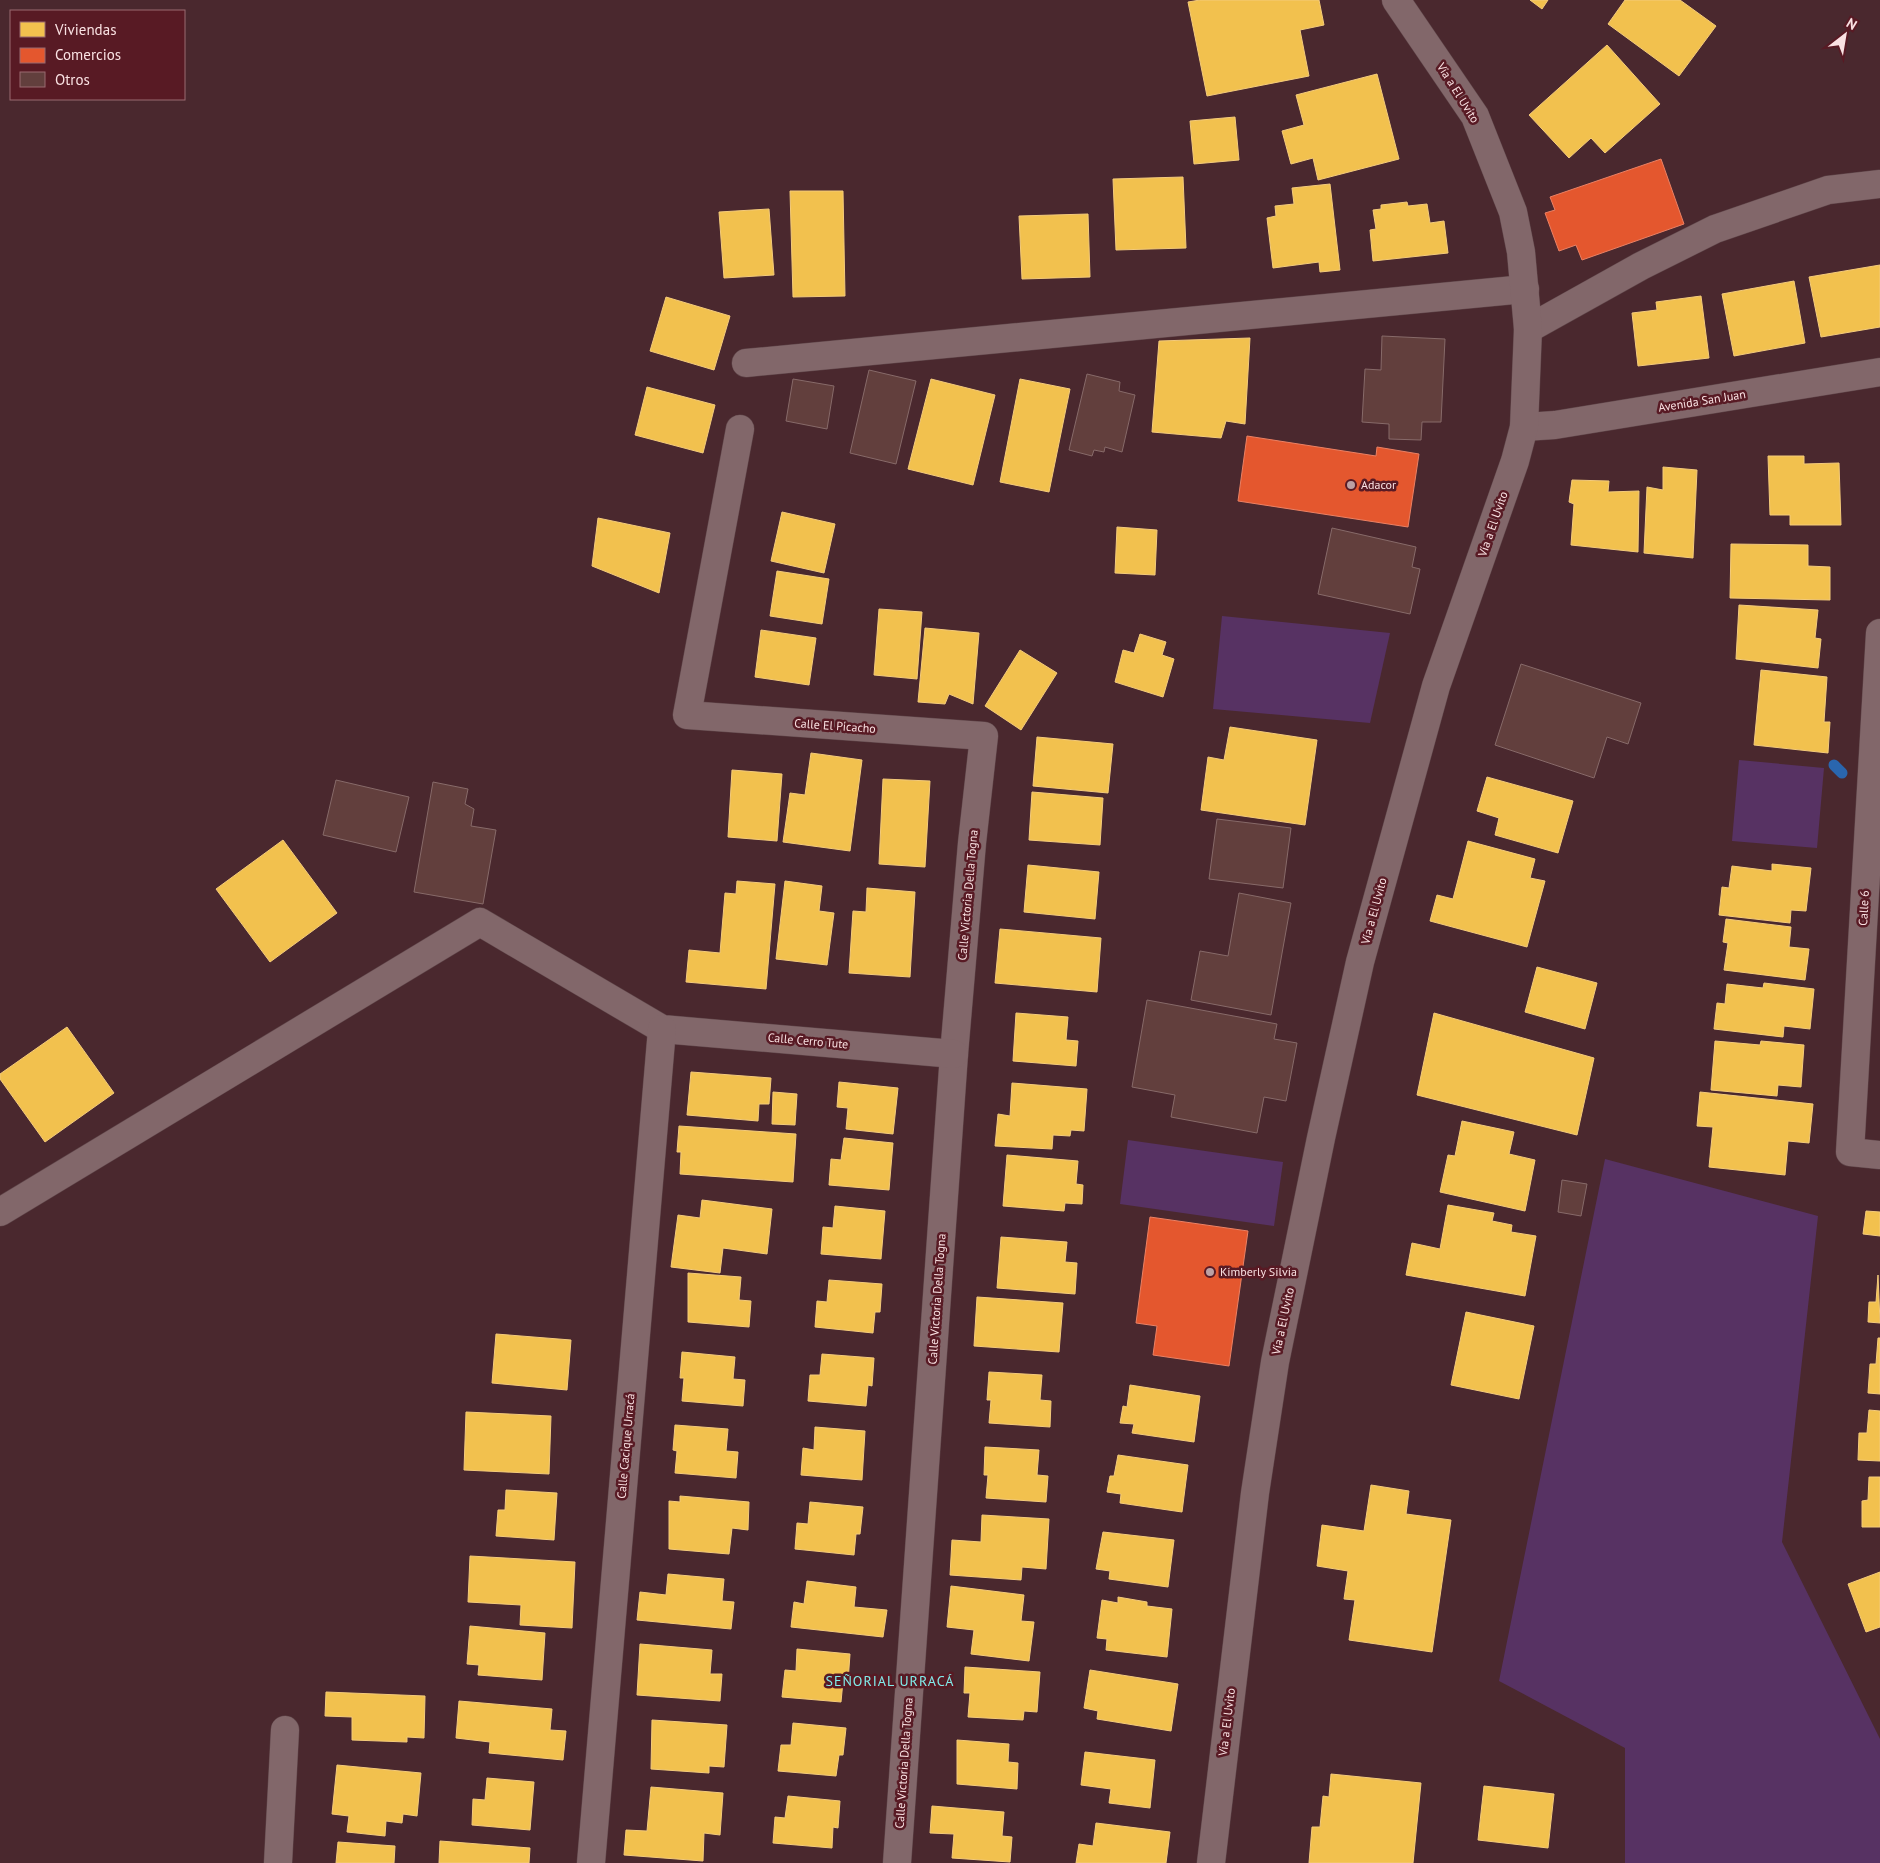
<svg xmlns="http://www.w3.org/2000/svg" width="1880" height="1863" font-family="'PT Sans',sans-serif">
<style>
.green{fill:#573263}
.homes{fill:#f2c14e;stroke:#f4cb7b}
.shops{fill:#e4572e;stroke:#eb8164}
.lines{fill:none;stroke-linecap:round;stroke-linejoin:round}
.stream{stroke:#2a66ae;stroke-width:11}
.building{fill:#623f3d;stroke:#876a69}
.minor-casing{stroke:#5e4448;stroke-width:29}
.tertiary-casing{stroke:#5e4448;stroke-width:29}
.minor{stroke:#82676a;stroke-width:28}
.tertiary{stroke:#82676a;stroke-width:28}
.poi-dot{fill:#bca1a4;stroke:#581a24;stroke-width:2}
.labels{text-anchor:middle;stroke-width:5;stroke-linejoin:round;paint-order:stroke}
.street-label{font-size:12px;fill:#fae2e3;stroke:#581a24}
.poi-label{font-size:12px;fill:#fae2e3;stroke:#581a24;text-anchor:start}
.neighbourhood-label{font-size:14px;letter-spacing:1px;fill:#81edeb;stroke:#581a24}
</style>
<rect width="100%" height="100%" fill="#4a282e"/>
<g class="green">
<path d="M 1222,616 L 1390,633 L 1370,723 L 1213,709 Z"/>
<path d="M 1739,760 L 1824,768 L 1817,848 L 1732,841 Z"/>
<path d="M 1128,1140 L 1283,1162 L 1274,1226 L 1120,1204 Z"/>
<path d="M 1605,1159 L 1818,1216 L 1782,1542 L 1880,1739 L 1880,1863 L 1625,1863 L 1625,1748 L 1499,1681 Z"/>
</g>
<g class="homes">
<path d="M 1200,0 L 1319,0 L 1324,25 L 1300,30 L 1309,76 L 1207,96 L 1188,2 Z"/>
<path d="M 1530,0 L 1548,0 L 1542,9 Z"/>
<path d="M 1625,0 L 1680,0 L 1716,26 L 1679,76 L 1608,24 Z"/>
<path d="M 1607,45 L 1660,104 L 1605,153 L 1591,138 L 1569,158 L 1529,115 Z"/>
<path d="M 1377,74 L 1399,159 L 1318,180 L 1313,158 L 1291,164 L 1282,131 L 1304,125 L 1296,95 Z"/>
<path d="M 1235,117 L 1239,160 L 1194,164 L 1190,121 Z"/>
<path d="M 1183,177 L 1186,248 L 1116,250 L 1113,179 Z"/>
<path d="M 1330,184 L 1340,270 L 1320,272 L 1319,262 L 1273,268 L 1267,218 L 1276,216 L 1275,206 L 1294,204 L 1292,188 Z"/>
<path d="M 790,191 L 843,191 L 845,296 L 793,297 Z"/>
<path d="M 1407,202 L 1408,206 L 1427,204 L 1430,223 L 1444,221 L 1448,253 L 1373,261 L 1370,230 L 1376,229 L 1373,210 L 1381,209 L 1381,205 Z"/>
<path d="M 769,209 L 774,275 L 724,278 L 719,212 Z"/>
<path d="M 1088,214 L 1090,277 L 1022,279 L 1019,216 Z"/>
<path d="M 1880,265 L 1880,327 L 1821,337 L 1809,277 Z"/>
<path d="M 1794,281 L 1805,343 L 1734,356 L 1722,294 Z"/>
<path d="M 1701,296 L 1709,358 L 1638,366 L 1632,313 L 1657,310 L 1656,302 Z"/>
<path d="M 666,297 L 730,316 L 714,370 L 650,351 Z"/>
<path d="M 1250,338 L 1245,424 L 1226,421 L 1221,438 L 1152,432 L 1159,341 Z"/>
<path d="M 931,379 L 995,395 L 973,485 L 908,469 Z"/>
<path d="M 1020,379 L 1070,389 L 1049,492 L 1000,482 Z"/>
<path d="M 647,387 L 715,405 L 703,453 L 635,435 Z"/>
<path d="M 1768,456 L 1804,456 L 1804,464 L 1839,463 L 1841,525 L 1790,525 L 1790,515 L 1770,515 Z"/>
<path d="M 1663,467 L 1697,470 L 1693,558 L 1644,553 L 1647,487 L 1663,490 Z"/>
<path d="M 1572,480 L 1609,481 L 1608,492 L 1639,491 L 1638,552 L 1571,545 L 1574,504 L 1569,502 Z"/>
<path d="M 782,512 L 835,524 L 824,573 L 771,561 Z"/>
<path d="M 598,518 L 670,533 L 659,593 L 592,566 Z"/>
<path d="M 1117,527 L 1157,530 L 1155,575 L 1115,573 Z"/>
<path d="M 1731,544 L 1808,545 L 1808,566 L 1830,567 L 1830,600 L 1730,598 Z"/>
<path d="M 777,571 L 829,579 L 822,624 L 770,616 Z"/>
<path d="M 1739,605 L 1818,610 L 1815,638 L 1821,639 L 1818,668 L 1736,659 Z"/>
<path d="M 879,609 L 922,612 L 917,679 L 874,675 Z"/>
<path d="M 925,628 L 979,633 L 973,704 L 949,694 L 945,704 L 918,702 Z"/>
<path d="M 761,630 L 816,638 L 809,685 L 755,677 Z"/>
<path d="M 1140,634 L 1166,642 L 1162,655 L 1174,659 L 1163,697 L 1115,682 L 1123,650 L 1134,653 Z"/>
<path d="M 1020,650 L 1057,673 L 1021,730 L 985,706 Z"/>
<path d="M 1761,670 L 1827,677 L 1824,722 L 1830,722 L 1828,753 L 1754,745 Z"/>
<path d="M 1230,727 L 1317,740 L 1305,825 L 1201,810 L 1208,757 L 1224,760 Z"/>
<path d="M 1037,737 L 1113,744 L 1108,793 L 1033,786 Z"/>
<path d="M 811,753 L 862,760 L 850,851 L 783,842 L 790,793 L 805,795 Z"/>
<path d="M 732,770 L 782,774 L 777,841 L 728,837 Z"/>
<path d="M 1487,777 L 1573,801 L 1558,853 L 1495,835 L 1499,818 L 1477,811 Z"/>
<path d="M 883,779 L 930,781 L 925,867 L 879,864 Z"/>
<path d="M 1032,792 L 1103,798 L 1100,845 L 1029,840 Z"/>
<path d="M 283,840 L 337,913 L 270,962 L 216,889 Z"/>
<path d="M 1468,841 L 1535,859 L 1530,878 L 1545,881 L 1527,947 L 1430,921 L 1437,895 L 1453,899 Z"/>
<path d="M 1772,864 L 1811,868 L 1806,911 L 1791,910 L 1790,923 L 1719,915 L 1722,887 L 1729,888 L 1732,866 L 1772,871 Z"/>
<path d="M 1028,865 L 1099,872 L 1095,919 L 1024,912 Z"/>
<path d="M 737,881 L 775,884 L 766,989 L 686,982 L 689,950 L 720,953 L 725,893 L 736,894 Z"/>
<path d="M 785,881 L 822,886 L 819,911 L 834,913 L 827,965 L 776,959 Z"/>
<path d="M 867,888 L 915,892 L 910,977 L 849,973 L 853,911 L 866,912 Z"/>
<path d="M 1726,919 L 1791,927 L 1789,947 L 1809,949 L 1805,980 L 1724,970 L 1728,943 L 1723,942 Z"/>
<path d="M 1000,929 L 1101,938 L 1097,992 L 995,983 Z"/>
<path d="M 1537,967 L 1597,983 L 1585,1029 L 1525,1012 Z"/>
<path d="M 1764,983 L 1814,989 L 1810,1029 L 1784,1026 L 1783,1037 L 1714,1029 L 1717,1003 L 1725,1004 L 1727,984 L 1763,988 Z"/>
<path d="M 1016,1013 L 1068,1017 L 1066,1040 L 1078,1041 L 1076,1066 L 1013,1061 Z"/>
<path d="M 1434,1013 L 1594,1058 L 1577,1135 L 1417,1095 Z"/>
<path d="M 67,1027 L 114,1093 L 45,1142 L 0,1079 L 0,1074 Z"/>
<path d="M 1715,1041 L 1760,1045 L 1761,1041 L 1804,1045 L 1801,1087 L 1778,1085 L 1777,1096 L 1711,1090 Z"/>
<path d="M 691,1072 L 771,1078 L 769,1104 L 759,1104 L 758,1121 L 687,1115 Z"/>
<path d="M 839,1082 L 898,1088 L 893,1134 L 846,1129 L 848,1108 L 837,1107 Z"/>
<path d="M 1012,1083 L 1087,1089 L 1084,1131 L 1071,1130 L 1070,1136 L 1053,1135 L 1052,1149 L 995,1146 L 998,1114 L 1010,1116 Z"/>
<path d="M 773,1092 L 797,1094 L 795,1125 L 772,1124 Z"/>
<path d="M 1700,1092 L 1813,1104 L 1809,1143 L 1788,1141 L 1785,1175 L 1709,1167 L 1713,1127 L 1697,1126 Z"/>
<path d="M 1462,1121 L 1514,1132 L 1509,1154 L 1535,1160 L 1525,1211 L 1440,1192 L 1448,1155 L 1455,1156 Z"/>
<path d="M 679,1126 L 796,1134 L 793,1182 L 680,1174 L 681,1152 L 677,1152 Z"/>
<path d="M 844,1138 L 893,1143 L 889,1190 L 829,1185 L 831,1159 L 841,1160 Z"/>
<path d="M 1007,1155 L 1078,1161 L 1076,1184 L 1083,1185 L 1082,1204 L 1065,1203 L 1064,1211 L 1003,1206 Z"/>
<path d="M 702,1200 L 772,1209 L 767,1254 L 723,1248 L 720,1273 L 671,1267 L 678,1215 L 700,1218 Z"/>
<path d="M 1448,1205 L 1494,1213 L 1492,1221 L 1512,1225 L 1511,1232 L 1536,1236 L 1525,1296 L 1406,1275 L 1412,1243 L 1440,1249 Z"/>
<path d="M 835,1206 L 885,1211 L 881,1259 L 821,1254 L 823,1227 L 833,1228 Z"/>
<path d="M 1866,1211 L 1880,1212 L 1880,1236 L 1863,1234 Z"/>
<path d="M 1001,1237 L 1067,1242 L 1065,1262 L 1077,1263 L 1075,1294 L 997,1288 Z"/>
<path d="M 688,1273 L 741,1277 L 739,1300 L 751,1301 L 749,1327 L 688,1322 Z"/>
<path d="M 1878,1275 L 1880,1323 L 1868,1322 L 1869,1302 L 1876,1302 Z"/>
<path d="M 829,1280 L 882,1284 L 880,1312 L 875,1312 L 873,1333 L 815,1327 L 817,1301 L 827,1302 Z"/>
<path d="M 977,1297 L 1063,1303 L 1059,1352 L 974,1346 Z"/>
<path d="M 1466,1312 L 1534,1326 L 1519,1399 L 1451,1385 Z"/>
<path d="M 496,1334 L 571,1340 L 567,1390 L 492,1383 Z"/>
<path d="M 1878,1338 L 1880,1338 L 1880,1394 L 1868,1393 L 1870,1364 L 1876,1364 Z"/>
<path d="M 682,1352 L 735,1357 L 733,1379 L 745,1380 L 743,1406 L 682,1401 L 684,1378 L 680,1378 Z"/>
<path d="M 822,1354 L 874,1358 L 872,1386 L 868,1385 L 866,1406 L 808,1401 L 810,1375 L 820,1375 Z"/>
<path d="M 989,1372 L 1042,1375 L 1040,1400 L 1051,1401 L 1050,1427 L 989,1423 L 991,1400 L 987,1400 Z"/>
<path d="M 1130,1385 L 1200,1396 L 1194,1442 L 1132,1433 L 1134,1424 L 1120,1423 L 1123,1406 L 1127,1407 Z"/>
<path d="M 1869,1410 L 1880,1411 L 1880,1461 L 1858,1460 L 1859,1433 L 1867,1433 Z"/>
<path d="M 466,1412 L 551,1416 L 549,1474 L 464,1470 Z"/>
<path d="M 675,1425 L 728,1429 L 726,1451 L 738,1452 L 736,1478 L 675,1473 L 677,1451 L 673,1450 Z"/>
<path d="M 815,1427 L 865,1431 L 862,1480 L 801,1475 L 803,1448 L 814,1450 Z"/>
<path d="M 985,1447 L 1039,1450 L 1037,1475 L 1048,1476 L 1046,1502 L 986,1498 L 988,1475 L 984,1475 Z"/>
<path d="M 1118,1455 L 1188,1465 L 1182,1512 L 1120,1503 L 1121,1494 L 1107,1492 L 1110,1476 L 1114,1476 Z"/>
<path d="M 1869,1477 L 1880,1477 L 1880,1527 L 1862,1527 L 1862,1501 L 1868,1500 Z"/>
<path d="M 1371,1485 L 1409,1491 L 1406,1514 L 1451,1520 L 1432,1652 L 1349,1640 L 1355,1600 L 1344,1599 L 1348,1571 L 1317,1566 L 1322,1525 L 1364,1531 Z"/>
<path d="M 506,1490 L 557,1493 L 554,1540 L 496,1536 L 498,1510 L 505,1510 Z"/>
<path d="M 680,1496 L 749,1502 L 748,1530 L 732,1528 L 729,1554 L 669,1549 L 669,1501 L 680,1502 Z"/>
<path d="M 810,1502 L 863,1507 L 860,1534 L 856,1534 L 854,1555 L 795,1549 L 797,1523 L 808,1524 Z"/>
<path d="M 982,1515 L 1049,1519 L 1046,1569 L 1022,1567 L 1021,1580 L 950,1575 L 952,1540 L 981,1542 Z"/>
<path d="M 1103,1532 L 1174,1540 L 1168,1587 L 1109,1579 L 1110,1571 L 1096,1569 Z"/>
<path d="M 470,1556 L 575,1562 L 572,1628 L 520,1625 L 521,1605 L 468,1602 Z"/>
<path d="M 1880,1572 L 1880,1627 L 1866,1632 L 1848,1584 Z"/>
<path d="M 668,1574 L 724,1579 L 722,1601 L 734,1602 L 731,1629 L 637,1620 L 640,1592 L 666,1595 Z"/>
<path d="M 807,1581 L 856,1587 L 854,1607 L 887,1610 L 883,1637 L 791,1627 L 794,1602 L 804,1604 Z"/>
<path d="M 951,1586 L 1024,1595 L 1021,1621 L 1034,1622 L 1029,1661 L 971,1654 L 974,1630 L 947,1627 Z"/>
<path d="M 1118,1597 L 1147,1602 L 1147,1606 L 1172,1609 L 1167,1657 L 1106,1650 L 1107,1639 L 1097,1638 L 1102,1600 L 1118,1603 Z"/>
<path d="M 470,1626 L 545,1633 L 542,1680 L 478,1675 L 479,1665 L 467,1664 Z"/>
<path d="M 640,1644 L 712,1650 L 710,1674 L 722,1674 L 720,1701 L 637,1695 Z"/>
<path d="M 797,1649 L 850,1654 L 848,1682 L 843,1681 L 841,1702 L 782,1697 L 785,1670 L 796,1671 Z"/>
<path d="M 965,1667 L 1040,1672 L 1037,1712 L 1024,1711 L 1023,1720 L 968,1717 L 970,1693 L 964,1693 Z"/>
<path d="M 1090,1670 L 1178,1684 L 1171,1731 L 1097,1719 L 1098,1711 L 1084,1708 Z"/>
<path d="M 326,1692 L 425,1696 L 424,1738 L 407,1737 L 407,1742 L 352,1740 L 352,1717 L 325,1716 Z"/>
<path d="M 459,1701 L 552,1709 L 550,1730 L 566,1731 L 563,1760 L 489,1753 L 490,1742 L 456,1738 Z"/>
<path d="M 652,1720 L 727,1725 L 724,1767 L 709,1766 L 709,1773 L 651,1769 Z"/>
<path d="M 793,1723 L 846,1728 L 843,1755 L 839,1755 L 836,1776 L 778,1771 L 781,1745 L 791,1745 Z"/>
<path d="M 957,1740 L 1009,1744 L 1008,1762 L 1018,1763 L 1017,1789 L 957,1784 Z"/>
<path d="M 1085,1752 L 1155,1760 L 1150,1808 L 1109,1803 L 1111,1789 L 1081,1785 Z"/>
<path d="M 337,1765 L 421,1773 L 417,1816 L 403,1814 L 402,1823 L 386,1821 L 385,1836 L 347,1832 L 349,1816 L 332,1814 Z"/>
<path d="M 1331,1774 L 1421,1783 L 1413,1863 L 1309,1863 L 1312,1827 L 1320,1827 L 1323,1796 L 1329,1797 Z"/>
<path d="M 487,1778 L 534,1782 L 530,1830 L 472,1825 L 473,1799 L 485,1800 Z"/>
<path d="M 1484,1786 L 1554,1794 L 1548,1848 L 1478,1840 Z"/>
<path d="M 651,1787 L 723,1793 L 720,1835 L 704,1833 L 703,1861 L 624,1855 L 626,1830 L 647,1831 Z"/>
<path d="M 788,1796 L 840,1801 L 838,1828 L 833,1827 L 832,1848 L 773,1843 L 775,1817 L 785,1818 Z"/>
<path d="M 932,1806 L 1004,1812 L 1002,1836 L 1012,1837 L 1010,1862 L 952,1858 L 954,1834 L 930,1833 Z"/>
<path d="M 1096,1823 L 1170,1832 L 1166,1863 L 1076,1863 L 1079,1844 L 1093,1846 Z"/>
<path d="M 440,1841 L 530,1848 L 529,1863 L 439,1863 Z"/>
<path d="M 338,1842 L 395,1846 L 394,1863 L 336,1863 Z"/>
</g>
<g class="shops">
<path d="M 1661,159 L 1684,224 L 1582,260 L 1576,245 L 1559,251 L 1545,213 L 1555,210 L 1550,197 Z"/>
<path d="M 1247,436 L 1376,456 L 1377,447 L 1419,454 L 1408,527 L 1238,501 Z"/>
<path d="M 1150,1217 L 1248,1231 L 1229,1366 L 1153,1355 L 1157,1326 L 1136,1323 Z"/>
</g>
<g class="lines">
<path class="stream" d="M 1834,765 L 1842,773"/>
</g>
<g class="building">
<path d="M 1382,336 L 1445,339 L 1441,422 L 1422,422 L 1421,440 L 1389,439 L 1389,424 L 1362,422 L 1365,369 L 1381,370 Z"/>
<path d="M 869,370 L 916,381 L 896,464 L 850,453 Z"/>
<path d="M 1087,374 L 1120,382 L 1119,391 L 1135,395 L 1122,452 L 1105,447 L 1104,452 L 1094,450 L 1092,456 L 1069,450 Z"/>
<path d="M 793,379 L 834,386 L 827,429 L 786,421 Z"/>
<path d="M 1332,528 L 1416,547 L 1412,567 L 1420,569 L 1410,614 L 1318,594 Z"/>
<path d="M 1521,664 L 1641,703 L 1628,744 L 1607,737 L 1594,778 L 1495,745 Z"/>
<path d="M 336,780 L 409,797 L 396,852 L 323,835 Z"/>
<path d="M 433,782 L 468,789 L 465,804 L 474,809 L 471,826 L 496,830 L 483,904 L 414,892 Z"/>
<path d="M 1217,819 L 1291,828 L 1283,888 L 1209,879 Z"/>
<path d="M 1239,893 L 1291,903 L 1271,1015 L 1191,1000 L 1200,951 L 1228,956 Z"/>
<path d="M 1147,1000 L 1277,1024 L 1274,1039 L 1297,1043 L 1286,1101 L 1264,1097 L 1257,1133 L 1171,1117 L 1175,1095 L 1132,1087 Z"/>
<path d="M 1562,1180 L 1587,1184 L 1581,1216 L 1558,1212 Z"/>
</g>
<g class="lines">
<g class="minor-casing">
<g id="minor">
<path d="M 1528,329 L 1641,266 L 1715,229 L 1828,190 L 1880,184"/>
<path d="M 746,363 L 1525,289"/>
<path d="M 1524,427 L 1555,425 L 1880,372"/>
<path d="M 740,429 L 687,715 L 984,736 L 972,843 L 954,1054 L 897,1863"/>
<path d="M 1880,633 L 1850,1152 L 1880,1155"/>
<path d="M 0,1212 L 480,922 L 662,1029 L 954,1054"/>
<path d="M 278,1863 L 285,1730"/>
<path d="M 591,1863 L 662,1029"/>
</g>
</g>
<g class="tertiary-casing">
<path id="tertiary" d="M 1211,1863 L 1255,1493 L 1275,1362 L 1321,1138 L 1360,962 L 1436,686 L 1515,461 L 1524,427 L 1528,329 L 1521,252 L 1513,212 L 1475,116 L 1396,0"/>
</g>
<use href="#minor" class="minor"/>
<use href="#tertiary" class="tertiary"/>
</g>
<g class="poi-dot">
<circle cx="1351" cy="485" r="5"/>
<circle cx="1210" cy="1272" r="5"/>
</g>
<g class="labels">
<g class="street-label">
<text transform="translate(1458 93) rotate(58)" y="4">Vía a El Uvito</text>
<text transform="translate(1702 401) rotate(-9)" y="4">Avenida San Juan</text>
<text transform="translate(1493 524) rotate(-71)" y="4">Vía a El Uvito</text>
<text transform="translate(835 726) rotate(4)" y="4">Calle El Picacho</text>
<text transform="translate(968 895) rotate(-85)" y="4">Calle Victoria Della Togna</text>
<text transform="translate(1864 908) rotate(-87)" y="4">Calle 6</text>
<text transform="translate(1374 911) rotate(-75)" y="4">Vía a El Uvito</text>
<text transform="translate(808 1041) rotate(5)" y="4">Calle Cerro Tute</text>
<text transform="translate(937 1299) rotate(-86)" y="4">Calle Victoria Della Togna</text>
<text transform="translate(1283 1321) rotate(-78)" y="4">Vía a El Uvito</text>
<text transform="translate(626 1446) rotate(-85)" y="4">Calle Cacique Urracá</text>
<text transform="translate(1227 1722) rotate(-83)" y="4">Vía a El Uvito</text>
<text transform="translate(904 1763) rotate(-86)" y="4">Calle Victoria Della Togna</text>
</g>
<g class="poi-label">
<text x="1361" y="489">Adacor</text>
<text x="1220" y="1276">Kimberly Silvia</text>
</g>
<g class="neighbourhood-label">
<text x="890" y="1686">SEÑORIAL URRACÁ</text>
</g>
</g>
<rect x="10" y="10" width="175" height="90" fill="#581a24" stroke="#996a70"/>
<rect x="20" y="22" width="25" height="15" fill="#f2c14e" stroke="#996a70"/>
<text x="55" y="35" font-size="15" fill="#fae2e3">Viviendas</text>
<rect x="20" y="48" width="25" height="15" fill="#e4572e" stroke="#996a70"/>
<text x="55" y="60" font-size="15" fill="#fae2e3">Comercios</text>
<rect x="20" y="72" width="25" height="15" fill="#623f3d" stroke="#996a70"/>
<text x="55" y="85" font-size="15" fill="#fae2e3">Otros</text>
<g transform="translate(1845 35) rotate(31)" stroke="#581a24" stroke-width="4" paint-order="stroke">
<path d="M0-4L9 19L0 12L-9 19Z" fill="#fae2e3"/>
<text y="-8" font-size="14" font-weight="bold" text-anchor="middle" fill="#fae2e3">N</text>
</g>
</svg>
